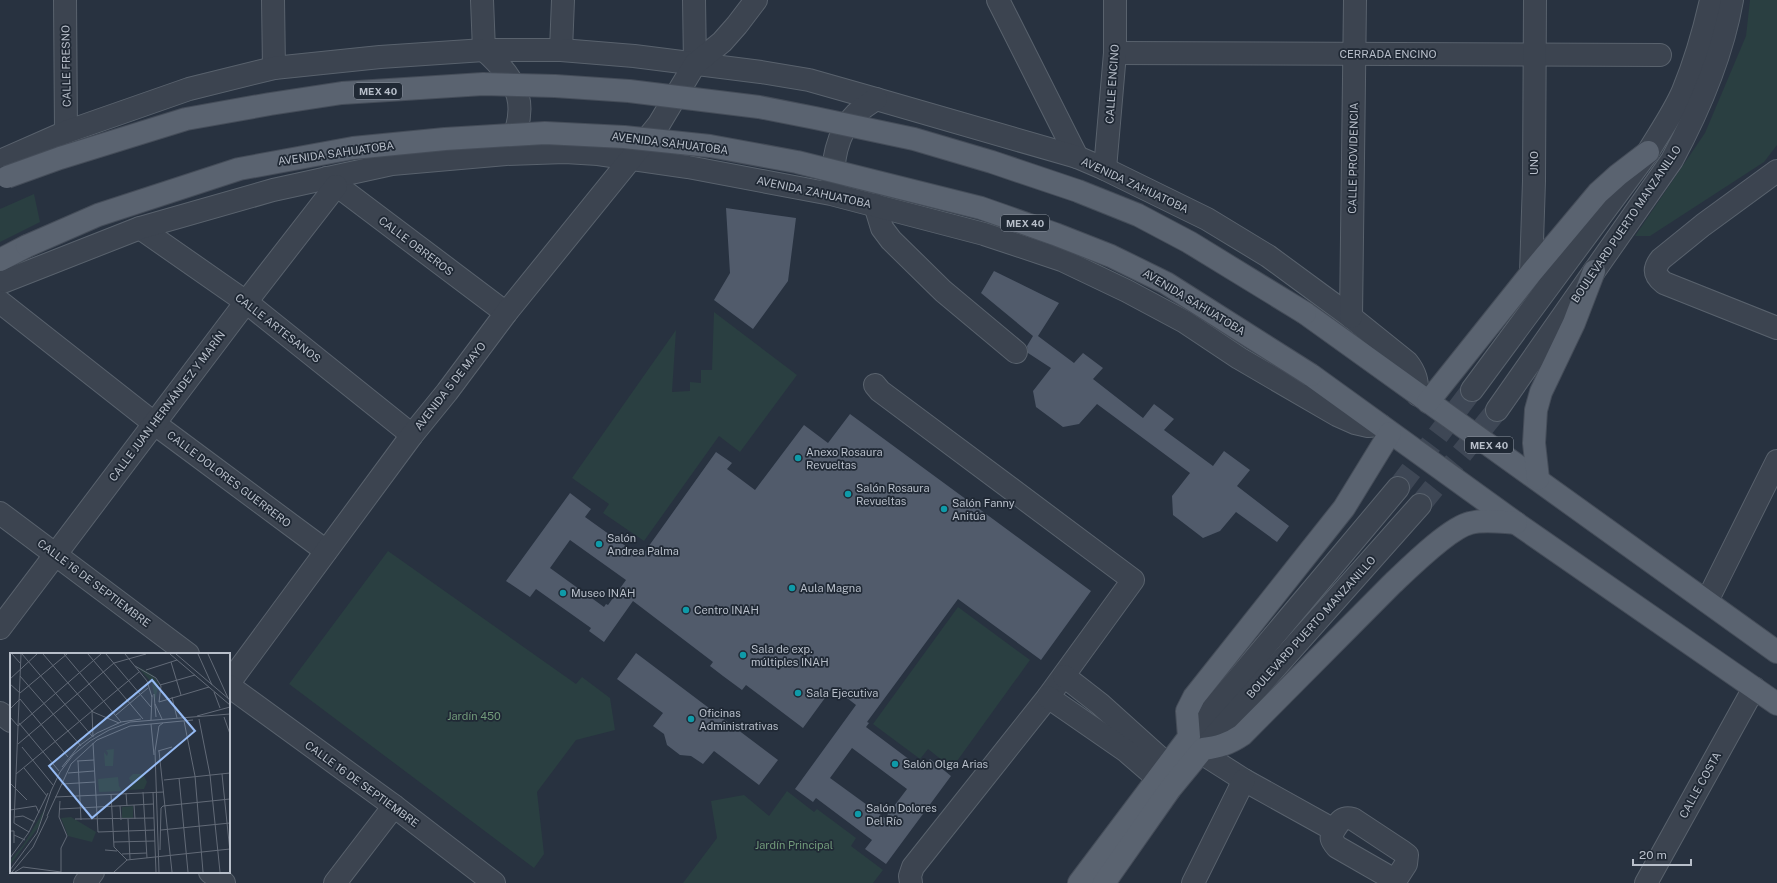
<svg xmlns="http://www.w3.org/2000/svg" width="1777" height="883" font-family="'Public Sans',sans-serif">
<style>
.green{fill:#2a3f41}
.building{fill:#515b6b;fill-rule:evenodd}
.lines{fill:none;stroke-linecap:round;stroke-linejoin:round}
.minor-tunnel{stroke:#3e4755;stroke-width:22;stroke-dasharray:22 11;stroke-linecap:butt}
.minor-casing{stroke:#59626d;stroke-width:24}
.major-casing{stroke:#454d59;stroke-width:24}
.minor{stroke:#3c4450;stroke-width:22}
.major{stroke:#5a6370;stroke-width:22}
.major-bridge-casing{stroke:#454d59;stroke-width:24;stroke-linecap:butt}
.major-bridge{stroke:#5a6370;stroke-width:22}
.culture-dot{fill:#0f9aa8;stroke:#202935;stroke-width:1.5}
.labels{text-anchor:middle;stroke-width:3.5;stroke-linejoin:round;paint-order:stroke}
.shield{fill:#202935;stroke:#8a929d;stroke-width:1}
.shield-label{font-size:10px;font-weight:bold;fill:#b8bfca}
.street-label{font-size:11px;fill:#b8bfca;stroke:#202935}
.poi-label{font-size:11px;fill:#b8bfca;stroke:#202935;text-anchor:start}
.park-label{font-size:11px;fill:#719a7a;stroke:#202935}
.inset-road{fill:none;stroke:#626a77;stroke-width:1}
.view{fill:#95baf3;fill-opacity:0.15;stroke:#95baf3;stroke-width:2}
.inset-edge{fill:none;stroke:#b8bfca;stroke-width:2}
</style>
<rect width="100%" height="100%" fill="#283240"/>
<g class="green">
<path d="M 1750,0 L 1777,0 L 1777,145 L 1764,162 L 1650,236 L 1635,236 L 1705,133 L 1746,36 Z"/>
<path d="M 34,194 L 40,222 L 0,242 L 0,209 Z"/>
<path d="M 714,312 L 797,375 L 740,452 L 719,436 L 644,541 L 603,513 L 609,504 L 572,478 L 676,330 L 672,392 L 690,391 L 690,382 L 701,383 L 701,370 L 712,370 Z"/>
<path d="M 388,551 L 576,684 L 582,677 L 610,698 L 615,730 L 576,740 L 537,792 L 544,854 L 534,868 L 289,684 Z"/>
<path d="M 958,607 L 1030,660 L 952,768 L 928,749 L 920,759 L 873,724 Z"/>
<path d="M 787,791 L 814,812 L 817,809 L 856,838 L 851,846 L 883,870 L 873,883 L 683,883 L 717,838 L 711,801 L 744,795 L 769,816 Z"/>
</g>
<g class="building">
<path d="M 726,208 L 796,218 L 788,281 L 753,329 L 714,300 L 730,273 Z"/>
<path d="M 994,271 L 1059,303 L 1038,336 L 1074,363 L 1083,353 L 1103,368 L 1093,379 L 1143,418 L 1154,404 L 1174,419 L 1164,430 L 1213,466 L 1224,451 L 1250,470 L 1237,486 L 1289,526 L 1277,542 L 1236,512 L 1220,531 L 1203,538 L 1173,515 L 1172,496 L 1190,473 L 1097,404 L 1079,424 L 1063,427 L 1036,407 L 1033,391 L 1051,368 L 1028,353 L 1027,346 L 1033,336 L 981,293 Z"/>
<path d="M 850,414 L 1091,591 L 1041,660 L 958,599 L 867,722 L 869,723 L 866,727 L 922,769 L 930,759 L 951,776 L 886,864 L 865,849 L 872,840 L 816,798 L 813,802 L 795,789 L 856,705 L 833,687 L 803,728 L 746,685 L 742,690 L 723,676 L 710,666 L 713,662 L 633,601 L 604,642 L 589,631 L 591,628 L 536,589 L 530,597 L 506,581 L 570,493 L 591,509 L 585,517 L 641,557 L 716,452 L 732,463 L 727,469 L 755,490 L 804,425 L 828,443 ZM 570,540 L 626,580 L 608,605 L 606,604 L 604,607 L 550,568 ZM 852,748 L 907,789 L 885,818 L 830,778 Z"/>
<path d="M 636,653 L 778,760 L 759,785 L 714,751 L 703,764 L 691,756 L 680,755 L 667,745 L 664,734 L 653,726 L 663,713 L 617,679 Z"/>
</g>
<g class="lines">
<g class="minor-tunnel">
<path d="M 1398,488 L 1472,390"/>
<path d="M 1420,505 L 1497,410"/>
</g>
<g class="minor-casing">
<g id="minor">
<path d="M 65,0 L 66,132"/>
<path d="M 273,0 L 274,68"/>
<path d="M 482,0 L 484,50 C 520,82 530,106 508,151"/>
<path d="M 694,0 L 695,64"/>
<path d="M 998,0 L 1077,157"/>
<path d="M 561,50 L 563,0"/>
<path d="M 1115,53 L 1660,55"/>
<path d="M 0,161 L 66,132 L 189,89 L 274,68 L 380,57 L 484,50 L 561,50 L 634,56 L 761,72 L 809,80 L 876,99 L 1077,157 L 1105,169 L 1207,219 L 1268,256 L 1351,317 L 1407,362 C 1416,373 1417,381 1418,395"/>
<path d="M 1105,169 L 1115,53 L 1115,0"/>
<path d="M 1777,171 L 1703,225 L 1661,259 C 1653,269 1654,275 1664,283 L 1777,328"/>
<path d="M 327,178 L 506,313"/>
<path d="M 832,190 C 833,163 835,134 856,114 C 862,108 869,104 876,99"/>
<path d="M 875,205 L 882,228 L 891,240 L 943,291 L 1016,352"/>
<path d="M 140,228 L 246,302 L 412,435"/>
<path d="M 1531,273 L 1534,181 L 1535,0"/>
<path d="M 0,283 L 140,228 L 273,190 L 392,164 L 506,154 L 565,152 L 598,154 L 688,167 L 831,194 L 984,234 L 1062,260 L 1127,291 L 1185,322 L 1239,358 L 1337,415 L 1355,423 L 1368,426 L 1380,425"/>
<path d="M 0,302 L 155,424 L 326,551"/>
<path d="M 1351,317 L 1355,0"/>
<path d="M 875,385 L 880,391 L 1133,580 L 1048,697 L 913,867 L 910,876 L 911,883"/>
<path d="M 1472,390 L 1648,152 C 1660,132 1674,112 1683,91 C 1695,62 1704,31 1711,0"/>
<path d="M 1497,410 L 1672,160 C 1699,110 1722,57 1732,0"/>
<path d="M 0,513 L 188,654"/>
<path d="M 1707,601 L 1777,461"/>
<path d="M 0,628 L 246,302 L 336,186"/>
<path d="M 1064,676 L 1100,704 L 1180,776"/>
<path d="M 229,683 L 412,435 L 447,392 L 506,313 L 659,124 L 695,64 L 722,42 L 737,25 L 756,0"/>
<path d="M 229,686 L 394,806 L 494,883"/>
<path d="M 1048,697 L 1126,751 L 1170,789"/>
<path d="M 0,713 L 11,721"/>
<path d="M 1189,737 L 1398,488"/>
<path d="M 1203,749 L 1420,505"/>
<path d="M 1200,752 L 1244,780 L 1334,830 C 1339,822 1342,816 1353,819 L 1403,852 L 1407,855 L 1406,864 L 1397,878 L 1391,878 L 1337,847 C 1331,840 1330,838 1334,830"/>
<path d="M 210,872 L 224,883"/>
<path d="M 85,883 L 93,872"/>
<path d="M 335,883 L 394,806"/>
<path d="M 1193,883 L 1244,780"/>
<path d="M 1646,883 L 1754,688"/>
</g>
</g>
<g class="major-casing">
<g id="major">
<path d="M 0,260 L 27,246"/>
<path d="M 1305,313 L 1777,652"/>
<path d="M 1311,375 L 1516,523 L 1777,704"/>
<path d="M 1428,402 L 1531,273 L 1598,193 L 1618,175 L 1648,152"/>
<path d="M 1538,479 L 1534,443 L 1536,410 L 1541,392 L 1574,323 L 1594,271"/>
<path d="M 1079,883 L 1189,737 L 1187,711 L 1194,697 L 1344,508 L 1390,433"/>
<path d="M 1104,883 L 1170,789 L 1203,749 C 1218,747 1229,744 1242,735 L 1392,584 C 1409,568 1449,528 1470,523 C 1485,519 1501,522 1516,523"/>
</g>
</g>
<use href="#minor" class="minor"/>
<use href="#major" class="major"/>
<g class="major-bridge-casing">
<g id="major-bridge">
<path d="M 7,177 L 60,158 L 186,119 L 270,104 L 342,93 L 483,84 L 555,86 L 629,91 L 759,107 L 815,118 L 914,139 L 992,162 L 1078,191 L 1138,215 L 1189,242 L 1305,313"/>
<path d="M 27,246 L 98,215 L 239,169 L 353,148 L 445,139 L 545,133 L 624,137 L 710,146 L 797,162 L 981,208 L 1055,234 L 1111,256 L 1166,283 L 1311,375"/>
</g>
</g>
<use href="#major-bridge" class="major-bridge"/>
</g>
<g class="culture-dot">
<circle cx="798" cy="458" r="4"/>
<circle cx="848" cy="494" r="4"/>
<circle cx="944" cy="509" r="4"/>
<circle cx="599" cy="544" r="4"/>
<circle cx="792" cy="588" r="4"/>
<circle cx="563" cy="593" r="4"/>
<circle cx="686" cy="610" r="4"/>
<circle cx="743" cy="655" r="4"/>
<circle cx="798" cy="693" r="4"/>
<circle cx="691" cy="719" r="4"/>
<circle cx="895" cy="764" r="4"/>
<circle cx="858" cy="814" r="4"/>
</g>
<g class="labels">
<g class="shield">
<rect x="354" y="83" width="48" height="16" rx="3"/>
<rect x="1001" y="215" width="48" height="16" rx="3"/>
<rect x="1465" y="437" width="48" height="16" rx="3"/>
</g>
<g class="shield-label">
<text x="378" y="95">MEX 40</text>
<text x="1025" y="227">MEX 40</text>
<text x="1489" y="449">MEX 40</text>
</g>
<g class="street-label">
<text x="1388" y="58">CERRADA ENCINO</text>
<text transform="translate(66 66) rotate(-91)" y="4">CALLE FRESNO</text>
<text transform="translate(1112 84) rotate(-86)" y="4">CALLE ENCINO</text>
<text transform="translate(670 143) rotate(7)" y="4">AVENIDA SAHUATOBA</text>
<text transform="translate(336 153) rotate(-8)" y="4">AVENIDA SAHUATOBA</text>
<text transform="translate(1353 158) rotate(-89)" y="4">CALLE PROVIDENCIA</text>
<text transform="translate(1534 163) rotate(-90)" y="4">UNO</text>
<text transform="translate(1135 185) rotate(25)" y="4">AVENIDA ZAHUATOBA</text>
<text transform="translate(814 192) rotate(12)" y="4">AVENIDA ZAHUATOBA</text>
<text transform="translate(1626 224) rotate(-56)" y="4">BOULEVARD PUERTO MANZANILLO</text>
<text transform="translate(416 246) rotate(37)" y="4">CALLE OBREROS</text>
<text transform="translate(1194 302) rotate(31)" y="4">AVENIDA SAHUATOBA</text>
<text transform="translate(278 328) rotate(38)" y="4">CALLE ARTESANOS</text>
<text transform="translate(450 386) rotate(-52)" y="4">AVENIDA 5 DE MAYO</text>
<text transform="translate(167 406) rotate(-53)" y="4">CALLE JUAN HERNÁNDEZ Y MARÍN</text>
<text transform="translate(229 479) rotate(37)" y="4">CALLE DOLORES GUERRERO</text>
<text transform="translate(94 583) rotate(37)" y="4">CALLE 16 DE SEPTIEMBRE</text>
<text transform="translate(1311 627) rotate(-48)" y="4">BOULEVARD PUERTO MANZANILLO</text>
<text transform="translate(362 784) rotate(36)" y="4">CALLE 16 DE SEPTIEMBRE</text>
<text transform="translate(1700 785) rotate(-61)" y="4">CALLE COSTA</text>
</g>
<g class="poi-label">
<text x="806" y="456">Anexo Rosaura<tspan x="806" dy="13">Revueltas</tspan></text>
<text x="856" y="492">Salón Rosaura<tspan x="856" dy="13">Revueltas</tspan></text>
<text x="952" y="507">Salón Fanny<tspan x="952" dy="13">Anitúa</tspan></text>
<text x="607" y="542">Salón<tspan x="607" dy="13">Andrea Palma</tspan></text>
<text x="800" y="592">Aula Magna</text>
<text x="571" y="597">Museo INAH</text>
<text x="694" y="614">Centro INAH</text>
<text x="751" y="653">Sala de exp.<tspan x="751" dy="13">múltiples INAH</tspan></text>
<text x="806" y="697">Sala Ejecutiva</text>
<text x="699" y="717">Oficinas<tspan x="699" dy="13">Administrativas</tspan></text>
<text x="903" y="768">Salón Olga Arias</text>
<text x="866" y="812">Salón Dolores<tspan x="866" dy="13">Del Río</tspan></text>
</g>
<g class="park-label">
<text x="474" y="720">Jardín 450</text>
<text x="794" y="849">Jardín Principal</text>
</g>
</g>
<g transform="translate(10 653)">
<rect width="220" height="220" fill="#283240"/>
<path d="M 127,13 L 143,22 L 149,31 L 145,47 L 142,30 ZM 104,96 L 103,113 L 95,113 L 94,99 L 97,103 L 98,100 L 96,97 ZM 123,121 L 133,121 L 137,129 L 134,136 L 119,137 L 122,132 L 119,125 ZM 108,124 L 109,133 L 112,138 L 89,139 L 88,126 ZM 123,153 L 123,165 L 112,165 L 112,154 ZM 36,154 L 30,172 L 0,212 L 0,208 L 14,191 ZM 61,164 L 86,179 L 82,189 L 58,183 L 51,165 Z" fill="#2a3f41"/>
<path class="inset-road" d="M 2,1 L 10,10M 11,1 L 4,170 L 19,179M 12,1 L 82,83M 33,1 L 83,59 L 109,70M 54,1 L 111,69M 78,1 L 133,66M 96,1 L 141,54M 115,1 L 137,28 L 142,44M 160,1 L 220,52M 166,1 L 220,47M 188,1 L 202,32M 198,1 L 218,45M 161,9 L 171,42M 125,13 L 146,25 L 151,33 L 149,49 L 199,34M 136,17 L 167,7M 10,23 L 71,93M 0,26 L 27,1M 0,31 L 10,40 L 57,1M 150,32 L 185,22M 204,39 L 210,55M 144,41 L 146,64M 162,44 L 167,65M 145,51 L 152,66M 0,56 L 10,46 L 58,104M 82,58 L 83,84M 106,62 L 138,35M 187,63 L 220,54M 0,64 L 8,73 L 91,1M 214,64 L 220,81M 189,66 L 200,122 L 210,219M 141,67 L 142,42M 174,68 L 185,123 L 193,219M 9,70 L 49,118M 141,71 L 144,102M 83,90 L 88,179 L 145,177M 8,91 L 104,10 L 136,1M 12,94 L 43,132M 148,98 L 162,94M 149,98 L 162,219M 67,108 L 84,107M 68,108 L 71,167M 52,114 L 69,93 L 87,80 L 111,69 L 131,66M 14,115 L 37,143M 58,120 L 84,118M 6,121 L 129,19M 212,121 L 220,199M 169,125 L 178,219M 154,127 L 220,120M 0,130 L 17,147M 52,131 L 85,129M 133,139 L 137,205M 143,139 L 146,219M 116,140 L 117,153M 101,141 L 104,194 L 117,207M 45,144 L 154,139M 50,148 L 49,164 L 57,183 L 51,195 L 51,219M 124,152 L 125,166M 110,153 L 111,167M 50,156 L 143,151M 0,157 L 26,153 L 29,160M 37,163 L 61,111 L 87,87 L 120,73 L 183,67M 5,164 L 13,163 L 25,169M 65,166 L 144,165M 118,166 L 120,206M 151,177 L 220,170M 0,178 L 4,178 L 4,190M 4,182 L 15,187M 104,189 L 145,188M 95,197 L 107,198M 150,197 L 151,155 L 153,153 L 220,146M 112,201 L 137,200M 0,205 L 19,179 L 38,140M 0,217 L 27,180 L 41,138 L 50,119 L 63,102 L 80,88 L 99,77 L 120,69 L 220,61M 2,219 L 23,194 L 38,163M 5,219 L 13,214 L 51,219M 104,219 L 117,207 L 220,196M 149,219 L 145,98 L 149,73 L 153,70"/>
<path class="view" d="M 142,27 L 185,78 L 82,165 L 39,113 Z"/>
<rect width="220" height="220" class="inset-edge"/>
</g>
<path d="M1633 859v6h58v-6" fill="none" stroke="#b8bfca" stroke-width="2"/>
<text x="1639" y="859" font-size="12" fill="#b8bfca" stroke="#202935" stroke-width="3" paint-order="stroke">20 m</text>
</svg>
